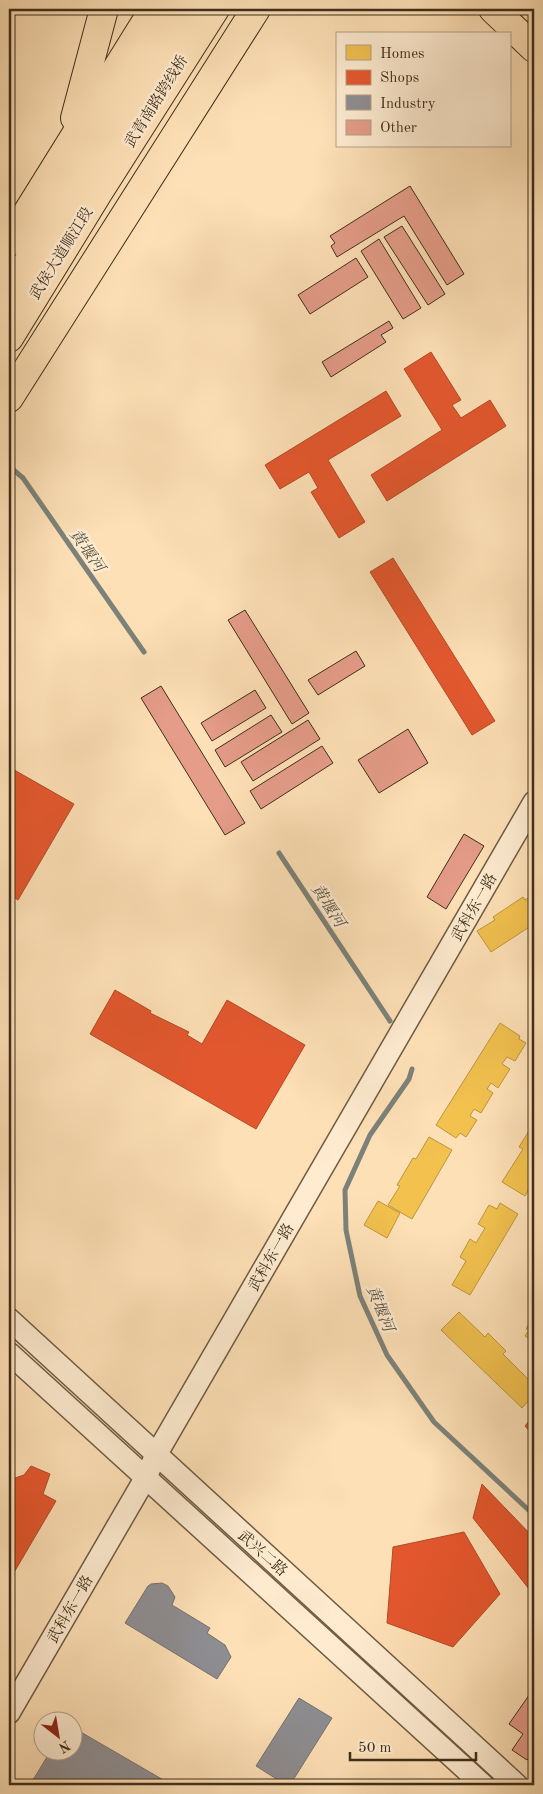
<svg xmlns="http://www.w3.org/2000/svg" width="543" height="1794" font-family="'Old Standard TT','Noto Serif SC',serif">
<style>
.homes{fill:#f2c14e;stroke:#bc953f}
.shops{fill:#e4572e;stroke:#b24b28}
.industry{fill:#8d8d92;stroke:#75716e}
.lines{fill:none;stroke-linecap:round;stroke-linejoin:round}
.stream{stroke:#7c827a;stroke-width:5}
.building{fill:#e59c89;stroke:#3e2f1b}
.minor-casing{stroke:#6e5b42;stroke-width:24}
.major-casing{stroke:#3e2f1b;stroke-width:30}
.minor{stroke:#feebd0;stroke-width:21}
.major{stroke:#fee0b6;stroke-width:28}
.labels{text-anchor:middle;stroke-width:5;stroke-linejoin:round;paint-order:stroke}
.street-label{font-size:15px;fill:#3e2f1b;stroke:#feebd0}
.water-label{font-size:16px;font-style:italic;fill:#585242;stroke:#feebd0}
</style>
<rect width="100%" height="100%" fill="#fee0b6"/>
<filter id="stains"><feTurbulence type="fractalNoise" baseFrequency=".004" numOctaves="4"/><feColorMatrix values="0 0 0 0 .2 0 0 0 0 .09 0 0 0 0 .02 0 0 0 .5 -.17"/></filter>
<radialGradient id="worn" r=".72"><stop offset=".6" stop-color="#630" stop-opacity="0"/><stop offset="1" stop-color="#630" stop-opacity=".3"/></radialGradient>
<g class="homes">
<path d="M 534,889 L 534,924 L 491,952 L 477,931 L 495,920 L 493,917 L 523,897 L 525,900 L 531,896 L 529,893 Z"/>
<path d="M 500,1023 L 520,1036 L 519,1039 L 526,1043 L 515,1061 L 507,1057 L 502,1064 L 510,1069 L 498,1088 L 491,1083 L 487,1089 L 493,1093 L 481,1113 L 474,1109 L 470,1116 L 477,1120 L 466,1137 L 460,1133 L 456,1138 L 436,1125 Z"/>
<path d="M 534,1123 L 534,1181 L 525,1196 L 502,1182 L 523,1149 L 519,1147 Z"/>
<path d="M 429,1137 L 452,1150 L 412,1219 L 388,1205 L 400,1186 L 397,1185 L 413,1158 L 416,1159 Z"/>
<path d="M 378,1201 L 400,1213 L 387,1238 L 364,1225 Z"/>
<path d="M 500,1203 L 518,1214 L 470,1295 L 452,1285 L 466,1261 L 460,1257 L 470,1239 L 476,1243 L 485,1228 L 478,1224 L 489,1205 L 497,1209 Z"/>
<path d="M 459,1312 L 485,1337 L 488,1333 L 506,1351 L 503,1354 L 534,1385 L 534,1395 L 522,1408 L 441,1330 Z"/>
<path d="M 534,1315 L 534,1342 L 525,1336 L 529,1330 L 526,1329 Z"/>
</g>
<g class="shops">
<path d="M 431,352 L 461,400 L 452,405 L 461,418 L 490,400 L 506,426 L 387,501 L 371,475 L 442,430 L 404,369 Z"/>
<path d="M 386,391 L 401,416 L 328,460 L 365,522 L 339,538 L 311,492 L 318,488 L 309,472 L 280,489 L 265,465 Z"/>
<path d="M 393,558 L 495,721 L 472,735 L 370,572 Z"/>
<path d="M 9,767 L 74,804 L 18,900 L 9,894 Z"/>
<path d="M 115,990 L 151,1011 L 150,1013 L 189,1032 L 187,1035 L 202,1044 L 227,1000 L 305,1045 L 256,1129 L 90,1034 Z"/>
<path d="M 534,1415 L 534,1436 L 525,1426 Z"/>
<path d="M 31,1466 L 50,1474 L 43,1494 L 56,1501 L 9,1581 L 9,1480 L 24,1475 Z"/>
<path d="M 482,1484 L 534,1538 L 534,1581 L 529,1589 L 473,1518 Z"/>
<path d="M 464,1532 L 500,1594 L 453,1647 L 387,1623 L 393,1547 Z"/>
</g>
<g class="industry">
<path d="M 162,1583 L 168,1586 L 175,1597 L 172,1605 L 210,1628 L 207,1633 L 225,1645 L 231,1657 L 217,1679 L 125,1623 L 148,1586 L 151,1584 Z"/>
<path d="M 299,1698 L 332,1718 L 290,1785 L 286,1785 L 256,1766 Z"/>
<path d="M 72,1727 L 172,1785 L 30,1785 L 50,1752 L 72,1752 Z"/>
</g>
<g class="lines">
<g class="stream">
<path d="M 9,466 L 23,478 L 144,652"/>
<path d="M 279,853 L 390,1021"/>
<path d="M 412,1069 L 409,1079 L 370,1135 L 345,1190 L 346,1230 L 360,1296 L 387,1355 L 434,1422 L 534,1515"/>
</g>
</g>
<g class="building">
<path d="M 410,186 L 464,274 L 447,285 L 404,216 L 337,257 L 331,246 L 335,243 L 330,236 Z"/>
<path d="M 402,226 L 445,294 L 428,305 L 384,237 Z"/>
<path d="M 379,239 L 421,308 L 403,319 L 361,251 Z"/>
<path d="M 356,258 L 368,277 L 310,314 L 298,295 Z"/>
<path d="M 389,321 L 393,328 L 381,335 L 386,342 L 331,377 L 322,362 Z"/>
<path d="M 245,610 L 309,713 L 292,724 L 228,620 Z"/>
<path d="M 356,651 L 365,666 L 318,695 L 308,680 Z"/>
<path d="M 161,686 L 245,823 L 225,835 L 141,698 Z"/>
<path d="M 255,690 L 266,708 L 212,741 L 201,723 Z"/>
<path d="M 271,715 L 282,732 L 225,767 L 215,750 Z"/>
<path d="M 308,720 L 320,739 L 253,781 L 241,762 Z"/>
<path d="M 408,729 L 428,763 L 379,793 L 358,760 Z"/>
<path d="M 322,746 L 333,763 L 261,809 L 250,791 Z"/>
<path d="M 464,834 L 484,846 L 446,909 L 427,897 Z"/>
<path d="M 534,1688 L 534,1749 L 527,1760 L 512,1750 L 523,1734 L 509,1724 Z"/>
</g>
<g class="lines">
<g class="minor-casing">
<g id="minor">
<path d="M 9,1319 L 517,1785"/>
<path d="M 9,1353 L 483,1785"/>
<path d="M 9,1713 L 146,1477 L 156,1455 L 534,802"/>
</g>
</g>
<g class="major-casing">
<g id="major">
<path d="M 493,9 L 534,48"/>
<path d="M 75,118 L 104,9"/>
<path d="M 9,242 L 154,9"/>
<path d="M 9,294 L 75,182 L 184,9"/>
<path d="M 9,338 L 98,193 L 215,9"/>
<path d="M 9,398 L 256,9"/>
</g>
</g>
<use href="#minor" class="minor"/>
<use href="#major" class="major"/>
</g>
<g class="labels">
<g class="street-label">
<text transform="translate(156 101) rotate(-58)" y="5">武青南路跨线桥</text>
<text transform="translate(61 253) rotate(-58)" y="5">武侯大道顺江段</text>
<text transform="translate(474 907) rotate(-60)" y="5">武科东一路</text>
<text transform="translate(271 1257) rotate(-60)" y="5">武科东一路</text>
<text transform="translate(263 1553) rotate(42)" y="5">武兴二路</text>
<text transform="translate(70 1609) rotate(-60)" y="5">武科东一路</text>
</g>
<g class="water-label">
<text transform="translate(88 550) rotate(55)" y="6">黄堰河</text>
<text transform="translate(329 905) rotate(57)" y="6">黄堰河</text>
<text transform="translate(381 1308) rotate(68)" y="6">黄堰河</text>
</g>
</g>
<rect width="543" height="1794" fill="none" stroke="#fee0b6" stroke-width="30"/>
<rect x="10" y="10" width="523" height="1774" fill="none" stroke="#3e2f1b" stroke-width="2.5"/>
<rect x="15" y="15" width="513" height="1764" fill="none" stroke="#3e2f1b"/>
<rect x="336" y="32" width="175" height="115" fill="#feebd0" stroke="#b1a088"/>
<rect x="346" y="45" width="25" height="15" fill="#f2c14e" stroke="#b1a088"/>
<text x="380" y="58" font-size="15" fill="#3e2f1b">Homes</text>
<rect x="346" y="70" width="25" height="15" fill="#e4572e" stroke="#b1a088"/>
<text x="380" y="82" font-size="15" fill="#3e2f1b">Shops</text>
<rect x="346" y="95" width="25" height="15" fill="#8d8d92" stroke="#b1a088"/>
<text x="380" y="108" font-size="15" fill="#3e2f1b">Industry</text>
<rect x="346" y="120" width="25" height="15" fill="#e59c89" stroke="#b1a088"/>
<text x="380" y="132" font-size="15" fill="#3e2f1b">Other</text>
<g transform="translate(58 1736) rotate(149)"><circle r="24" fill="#feebd0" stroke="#b1a088"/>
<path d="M0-4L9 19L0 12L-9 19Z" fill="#8f2418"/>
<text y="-8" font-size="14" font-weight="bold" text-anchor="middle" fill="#3e2f1b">N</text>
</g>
<path d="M350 1752v8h126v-8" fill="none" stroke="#3e2f1b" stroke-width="2.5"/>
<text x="358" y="1752" font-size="15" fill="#3e2f1b" stroke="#feebd0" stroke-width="4" paint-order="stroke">50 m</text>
<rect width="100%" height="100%" filter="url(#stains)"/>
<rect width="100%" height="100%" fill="url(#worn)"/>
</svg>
